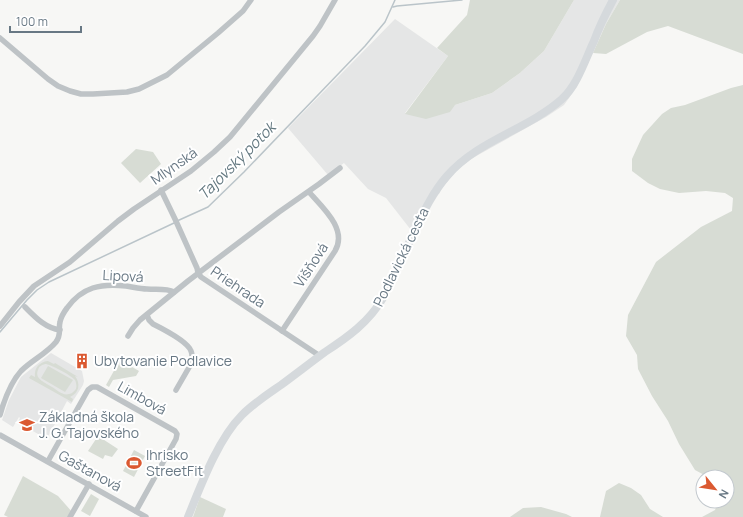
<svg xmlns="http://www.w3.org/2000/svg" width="743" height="517" font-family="Manrope,sans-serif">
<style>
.built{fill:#e5e6e6}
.green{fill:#d7dcd4;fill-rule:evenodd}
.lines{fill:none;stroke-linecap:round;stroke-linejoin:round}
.stream{stroke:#bac4c9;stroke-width:1.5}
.minor{stroke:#bec3c6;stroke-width:5.5}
.secondary{stroke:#d5d9dc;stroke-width:8}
.labels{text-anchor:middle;stroke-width:4;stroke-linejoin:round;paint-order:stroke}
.street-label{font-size:14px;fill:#687884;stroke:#fff}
.poi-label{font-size:14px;fill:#687884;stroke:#fff;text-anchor:start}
.water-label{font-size:15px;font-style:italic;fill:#637880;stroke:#fff}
</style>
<rect width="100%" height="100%" fill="#f7f7f5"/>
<g class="built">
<path d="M 574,0 L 620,0 L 606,24 L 577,87 L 564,105 L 546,117 L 471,159 L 457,170 L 442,188 L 439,194 L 433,190 L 411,230 L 386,198 L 368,189 L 344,163 L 328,175 L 288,128 L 395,19 L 448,56 L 405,113 L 455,105 L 492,93 L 520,73 L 544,51 Z"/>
<path d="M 51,353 L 82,371 L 84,381 L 83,385 L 71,404 L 67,401 L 47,439 L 31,430 L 31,429 L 18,422 L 20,418 L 19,417 L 13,427 L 2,420 L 9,400 L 21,377 Z"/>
</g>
<g class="green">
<path d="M 470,0 L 574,0 L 544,51 L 520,73 L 492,93 L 455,105 L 450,112 L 426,119 L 405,114 L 448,56 L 437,48 L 467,15 Z"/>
<path d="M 620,0 L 743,0 L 743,54 L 668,26 L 647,32 L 606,54 L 593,53 L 606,24 Z"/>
<path d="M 743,85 L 743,517 L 702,517 L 715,510 L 719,501 L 727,501 L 727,477 L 708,477 L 695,470 L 679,444 L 668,421 L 652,396 L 638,369 L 637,355 L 626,336 L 628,315 L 656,262 L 701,227 L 732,211 L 733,198 L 725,193 L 706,191 L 679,193 L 660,189 L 648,183 L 632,171 L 632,159 L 643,135 L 662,114 L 671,108 L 685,105 L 731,88 Z"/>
<path d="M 136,149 L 153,152 L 161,164 L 140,183 L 121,163 Z"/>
<path d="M 120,360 L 139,371 L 136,376 L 113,380 L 109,387 L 106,385 Z"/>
<path d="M 48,361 L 54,364 L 55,363 L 78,377 L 75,376 C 81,384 79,393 70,397 L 73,399 L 72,402 L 29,378 L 31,375 L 35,377 C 34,368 39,362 48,361 ZM 45,364 C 50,364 71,375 75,380 C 76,382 77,386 76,389 C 74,391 72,394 69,394 C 63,396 57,390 52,387 C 46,383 34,379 38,370 C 39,366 42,365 45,364 Z"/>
<path d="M 48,366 L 73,380 L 65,392 L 41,378 Z"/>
<path d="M 98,436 L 118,449 L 112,457 L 105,455 L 103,459 L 88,451 Z"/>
<path d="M 134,450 L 145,456 L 134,477 L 123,471 Z"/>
<path d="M 23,476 L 58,496 L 73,513 L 71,517 L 8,517 L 4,515 Z"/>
<path d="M 619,483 L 631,488 L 641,495 L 650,509 L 663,517 L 600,517 L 606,491 Z"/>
<path d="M 91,494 L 99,499 L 90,516 L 81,511 Z"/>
<path d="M 200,497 L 226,509 L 223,517 L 193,517 Z"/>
<path d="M 541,507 L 566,514 L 572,517 L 510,517 L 523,508 Z"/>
</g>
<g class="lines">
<g class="stream">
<path d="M 393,7 L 397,6 L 462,0"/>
<path d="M 177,221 L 208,207 L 244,172 L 365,46 L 385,22 L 395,0"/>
<path d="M 0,332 L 27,300 L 37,290 L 49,282 L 174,223"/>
</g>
<g class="minor">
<path d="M 0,38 L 48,79 L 58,86 L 70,91 L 81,94 L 93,94 L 127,92 L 139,89 L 167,75 L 218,33 L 243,11 L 251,0"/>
<path d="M 161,190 L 175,219 L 197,268 L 198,273 L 201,277 L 320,356"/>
<path d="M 25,307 C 35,317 45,328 60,330"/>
<path d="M 147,315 L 149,320 L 153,324 C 163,329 188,342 191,351 C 193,355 192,359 191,364 L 176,390"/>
<path d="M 0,326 L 19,302 L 34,286 L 70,262 L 118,221 L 134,209 L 191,171 L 214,152 L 230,137 L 313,36 L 320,26 L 335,0"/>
<path d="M 282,331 L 335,251 C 348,229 322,207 309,192"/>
<path d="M 128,336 L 133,328 L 140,320 L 188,281 L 279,212 L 319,184 L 340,168"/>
<path d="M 0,415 C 4,401 10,383 21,371 C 32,360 46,354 56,342 C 62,334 58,330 60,322 C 61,317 64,312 67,308 C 82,287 101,283 126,286 C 133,287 140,289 147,289 C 156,290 166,288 174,292"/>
<path d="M 0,435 L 146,517"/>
<path d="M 48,461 L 88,390 L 92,387 L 97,387 L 175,431 L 177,434 L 176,439 L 136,511"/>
<path d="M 70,517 L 89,484"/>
</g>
<path class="secondary" d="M 188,517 C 201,485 218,439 242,415 C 254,403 268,394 281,385 C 296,374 310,363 325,352 C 348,337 369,322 383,298 C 394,276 404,253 415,230 C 424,211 433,192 447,176 C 478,140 527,130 562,99 C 578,84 585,60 594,41 C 599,27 606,13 613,0"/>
</g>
<defs>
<g id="building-bare" transform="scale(1.2)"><path d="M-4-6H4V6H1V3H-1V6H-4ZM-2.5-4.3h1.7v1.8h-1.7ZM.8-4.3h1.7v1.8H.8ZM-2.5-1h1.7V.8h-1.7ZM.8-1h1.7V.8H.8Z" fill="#db5931" stroke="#fff" stroke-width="2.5" paint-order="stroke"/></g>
<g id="school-bare" transform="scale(1.2)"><path d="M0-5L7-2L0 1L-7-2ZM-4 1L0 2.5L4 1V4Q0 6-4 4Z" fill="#db5931" stroke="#fff" stroke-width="2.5" paint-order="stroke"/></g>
<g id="stadium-bare" transform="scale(1.2)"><path d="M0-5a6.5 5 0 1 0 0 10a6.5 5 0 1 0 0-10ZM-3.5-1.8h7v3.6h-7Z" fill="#db5931" stroke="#fff" stroke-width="2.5" paint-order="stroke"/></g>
</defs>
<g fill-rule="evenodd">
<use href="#building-bare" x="82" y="361"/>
<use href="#school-bare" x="27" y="425"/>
<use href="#stadium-bare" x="134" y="463"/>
</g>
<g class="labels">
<g class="street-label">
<text transform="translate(174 166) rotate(-35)" y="5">Mlynská</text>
<text transform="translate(401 257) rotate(-64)" y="5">Podlavická cesta</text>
<text transform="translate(311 265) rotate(-57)" y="5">Višňová</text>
<text transform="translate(123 276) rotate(3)" y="5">Lipová</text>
<text transform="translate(238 287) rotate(34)" y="5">Priehrada</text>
<text transform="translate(142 398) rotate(29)" y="5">Limbová</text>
<text transform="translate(90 471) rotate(29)" y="5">Gaštanová</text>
</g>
<g class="poi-label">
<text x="94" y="366">Ubytovanie Podlavice</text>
<text x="39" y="422">Základná škola<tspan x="39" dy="16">J. G. Tajovského</tspan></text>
<text x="146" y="460">Ihrisko<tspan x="146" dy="16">StreetFit</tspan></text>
</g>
<g class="water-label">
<text transform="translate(237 161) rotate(-45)" y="5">Tajovský potok</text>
</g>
</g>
<g transform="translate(715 489) rotate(120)"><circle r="19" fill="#ffffff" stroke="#c3c9ce"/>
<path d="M0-3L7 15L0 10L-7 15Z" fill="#db5931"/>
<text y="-6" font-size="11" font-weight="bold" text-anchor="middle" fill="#687884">N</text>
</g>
<path d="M10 26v6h71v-6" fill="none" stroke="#687884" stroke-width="2"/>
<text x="16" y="26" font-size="12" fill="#687884" stroke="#ffffff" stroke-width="3" paint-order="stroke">100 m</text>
</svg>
